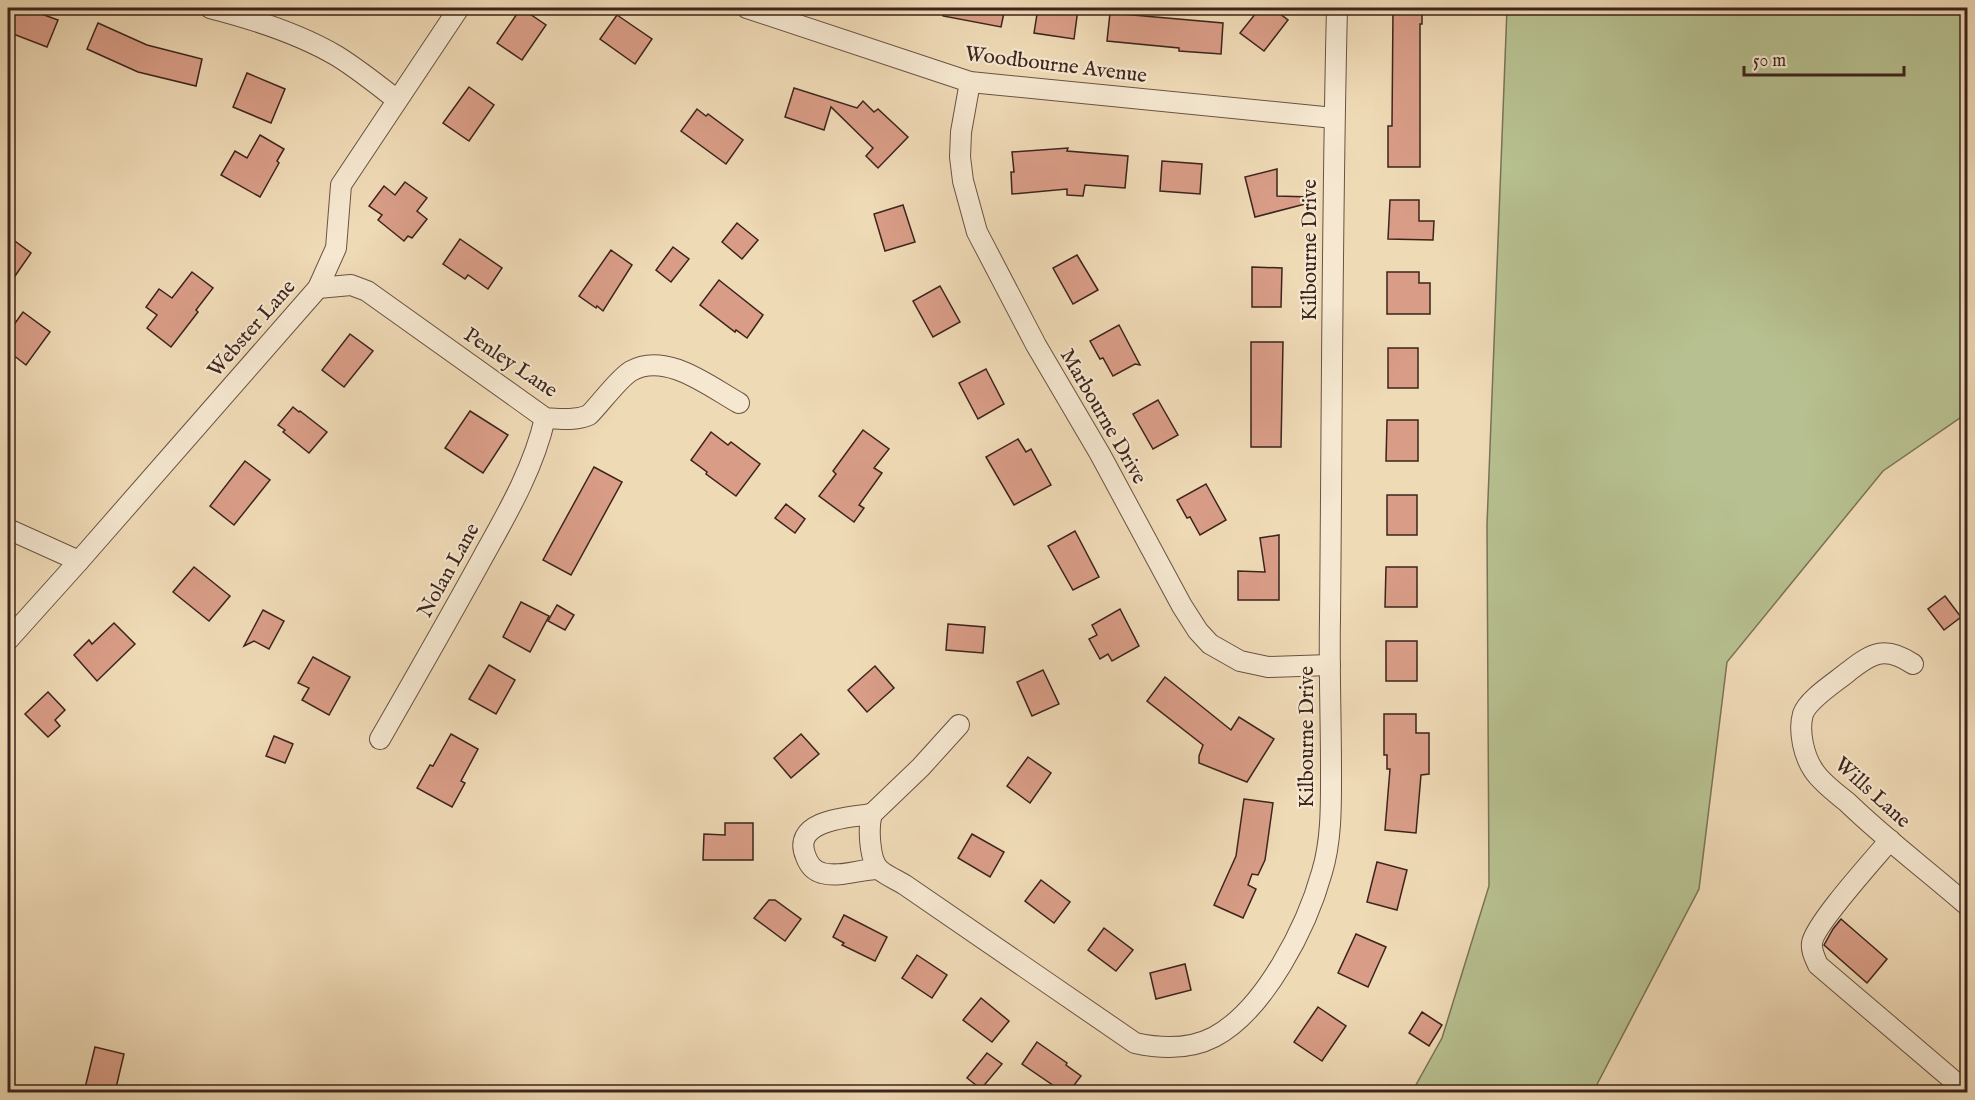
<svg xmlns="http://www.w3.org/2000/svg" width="1975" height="1100" font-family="'IM FELL English',serif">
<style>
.green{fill:#b7c090;stroke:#7a7256;stroke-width:1.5}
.building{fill:#d99d87;stroke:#3d241c;stroke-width:1.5}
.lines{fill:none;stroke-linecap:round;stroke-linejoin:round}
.street-casing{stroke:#6a5242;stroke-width:22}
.street{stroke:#f5e7d0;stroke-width:20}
.labels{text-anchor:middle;stroke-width:4.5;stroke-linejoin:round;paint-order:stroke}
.street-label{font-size:21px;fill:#3d241c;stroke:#f5e7d0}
</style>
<rect width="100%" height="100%" fill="#efdab6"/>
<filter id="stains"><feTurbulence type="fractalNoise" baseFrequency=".00333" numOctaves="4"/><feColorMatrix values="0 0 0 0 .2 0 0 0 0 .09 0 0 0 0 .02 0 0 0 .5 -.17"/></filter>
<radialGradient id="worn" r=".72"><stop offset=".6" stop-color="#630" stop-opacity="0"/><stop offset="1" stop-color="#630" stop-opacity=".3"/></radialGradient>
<path class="green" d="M 1507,8 L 1967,8 L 1967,413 L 1883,471 L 1727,662 L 1699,889 L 1593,1092 L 1412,1092 L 1442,1038 L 1489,886 L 1487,525 Z"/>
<g class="building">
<path d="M 15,8 L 25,8 L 58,20 L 47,47 L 8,32 L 8,27 Z"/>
<path d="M 521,8 L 546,25 L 522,60 L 497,43 Z"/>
<path d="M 944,8 L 1005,8 L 1001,27 L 943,16 Z"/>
<path d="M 1038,8 L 1078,9 L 1074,39 L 1034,33 Z"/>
<path d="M 1260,8 L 1272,8 L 1288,20 L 1264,51 L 1240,33 Z"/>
<path d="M 1393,8 L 1422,8 L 1422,24 L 1420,24 L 1420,167 L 1388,167 L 1388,126 L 1392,126 Z"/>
<path d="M 1110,13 L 1223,23 L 1221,54 L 1179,51 L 1179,48 L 1107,41 Z"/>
<path d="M 617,15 L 652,39 L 635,64 L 600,39 Z"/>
<path d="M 98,23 L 147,45 L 202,59 L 196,86 L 138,72 L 87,49 Z"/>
<path d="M 247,73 L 285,89 L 271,123 L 233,107 Z"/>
<path d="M 469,87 L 494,105 L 469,141 L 443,123 Z"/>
<path d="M 794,88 L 857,108 L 863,101 L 874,112 L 878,109 L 908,137 L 878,168 L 866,156 L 873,148 L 831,107 L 824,130 L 785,117 Z"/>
<path d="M 697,109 L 706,116 L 708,114 L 743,140 L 726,164 L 681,131 Z"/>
<path d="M 260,135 L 284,149 L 277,161 L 279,163 L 260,197 L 221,175 L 235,151 L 247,158 Z"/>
<path d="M 1068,148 L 1067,151 L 1128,156 L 1125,188 L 1085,185 L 1083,196 L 1067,195 L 1067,189 L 1012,194 L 1011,172 L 1014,172 L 1012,152 Z"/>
<path d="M 1162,161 L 1202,164 L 1200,194 L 1160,191 Z"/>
<path d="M 1277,169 L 1277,196 L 1312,197 L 1313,202 L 1255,217 L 1245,177 Z"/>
<path d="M 405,182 L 427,198 L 417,211 L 427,219 L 412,238 L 408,236 L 404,241 L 378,220 L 382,215 L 369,206 L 384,186 L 395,195 Z"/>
<path d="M 1390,200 L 1419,200 L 1419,221 L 1434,221 L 1433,240 L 1388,239 Z"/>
<path d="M 903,205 L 915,242 L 885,251 L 874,214 Z"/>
<path d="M 737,223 L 758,240 L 742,259 L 722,242 Z"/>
<path d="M 8,236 L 31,253 L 8,286 Z"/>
<path d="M 460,239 L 502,268 L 488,289 L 468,275 L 465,279 L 443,264 Z"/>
<path d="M 673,247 L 689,259 L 671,282 L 656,270 Z"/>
<path d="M 611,250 L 632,265 L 603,311 L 597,306 L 596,308 L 579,296 Z"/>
<path d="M 1077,255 L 1098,290 L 1073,304 L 1053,268 Z"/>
<path d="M 1252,267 L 1282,268 L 1281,307 L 1252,307 Z"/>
<path d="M 192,272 L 213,288 L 196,310 L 198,312 L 171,347 L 147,328 L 157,315 L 146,307 L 159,289 L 172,298 Z"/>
<path d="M 1387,272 L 1419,272 L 1419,283 L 1430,283 L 1430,314 L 1387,314 Z"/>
<path d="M 719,280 L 763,315 L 747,338 L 736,330 L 735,332 L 700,305 Z"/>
<path d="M 940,286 L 960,322 L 933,337 L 913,301 Z"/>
<path d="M 23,312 L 50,332 L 26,365 L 8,351 L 8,333 Z"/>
<path d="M 1119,325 L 1140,365 L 1135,364 L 1113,376 L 1103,358 L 1100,359 L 1090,341 Z"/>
<path d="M 350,334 L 373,351 L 344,387 L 322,370 Z"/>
<path d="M 1251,342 L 1283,342 L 1281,447 L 1251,447 Z"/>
<rect x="1388" y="348" width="30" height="40"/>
<path d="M 986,369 L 1004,404 L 978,419 L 959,383 Z"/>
<path d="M 1158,400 L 1178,435 L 1153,449 L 1133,414 Z"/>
<path d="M 293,407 L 299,412 L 300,411 L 327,432 L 309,453 L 283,432 L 285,430 L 278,425 Z"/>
<path d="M 470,411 L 508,435 L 483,473 L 445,448 Z"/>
<path d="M 1387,420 L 1418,420 L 1418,461 L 1386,461 Z"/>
<path d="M 863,430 L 889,449 L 874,468 L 882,473 L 859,505 L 864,508 L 854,522 L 819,496 L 836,474 L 833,471 Z"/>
<path d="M 711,432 L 728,445 L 731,442 L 760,464 L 736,496 L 706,474 L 707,472 L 691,460 Z"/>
<path d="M 1018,439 L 1026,452 L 1031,449 L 1051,485 L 1014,505 L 986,457 Z"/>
<path d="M 245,461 L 270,480 L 234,525 L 210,506 Z"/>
<path d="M 594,467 L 622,482 L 571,575 L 543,560 Z"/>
<path d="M 1206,484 L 1226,520 L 1200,535 L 1190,517 L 1187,518 L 1177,500 Z"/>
<rect x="1387" y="495" width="30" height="40"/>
<path d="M 786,504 L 805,519 L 795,533 L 775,518 Z"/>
<path d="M 1075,531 L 1099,577 L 1073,590 L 1048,546 Z"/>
<path d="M 1279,535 L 1279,600 L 1238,600 L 1238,571 L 1265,572 L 1260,538 Z"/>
<path d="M 194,567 L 230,596 L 209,621 L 173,592 Z"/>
<path d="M 1386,567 L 1417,567 L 1417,607 L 1385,607 Z"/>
<path d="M 1945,596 L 1961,617 L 1944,630 L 1928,609 Z"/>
<path d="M 521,602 L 549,616 L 530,652 L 503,637 Z"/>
<path d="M 557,605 L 574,615 L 565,630 L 548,621 Z"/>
<path d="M 1120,609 L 1139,646 L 1112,661 L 1108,654 L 1100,659 L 1089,639 L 1097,635 L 1092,625 Z"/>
<path d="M 263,610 L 284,621 L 269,649 L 254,641 L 244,646 Z"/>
<path d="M 114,623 L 135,644 L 97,681 L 74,655 L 89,640 L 92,644 Z"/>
<path d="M 948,624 L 985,627 L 983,653 L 946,650 Z"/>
<rect x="1386" y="641" width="31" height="40"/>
<path d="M 313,657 L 350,677 L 329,715 L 302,700 L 309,688 L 298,683 Z"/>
<path d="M 489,665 L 515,680 L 496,714 L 469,699 Z"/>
<path d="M 875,666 L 894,688 L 867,712 L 848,690 Z"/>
<path d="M 1043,670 L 1059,704 L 1032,716 L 1017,682 Z"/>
<path d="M 1165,677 L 1231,730 L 1239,717 L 1274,739 L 1247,782 L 1199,763 L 1199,756 L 1203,745 L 1147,701 Z"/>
<path d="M 48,692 L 65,710 L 55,720 L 60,726 L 48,737 L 25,714 Z"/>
<path d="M 1384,714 L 1416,714 L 1416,733 L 1429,733 L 1429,774 L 1421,775 L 1416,833 L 1385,830 L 1390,769 L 1387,769 L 1387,755 L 1384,755 Z"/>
<path d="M 451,734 L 478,749 L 461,781 L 465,783 L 452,807 L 417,788 L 430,765 L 433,766 Z"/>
<path d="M 801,734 L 819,754 L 791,778 L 774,758 Z"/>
<path d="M 274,736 L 293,744 L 285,763 L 266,756 Z"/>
<path d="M 1028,757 L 1051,773 L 1030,803 L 1007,786 Z"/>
<path d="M 1244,799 L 1273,803 L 1265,860 L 1258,875 L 1252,874 L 1248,885 L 1256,889 L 1243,918 L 1214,905 L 1236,856 Z"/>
<path d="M 725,823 L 753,823 L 753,860 L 703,860 L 704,834 L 725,835 Z"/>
<path d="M 972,834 L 1004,852 L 990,877 L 958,858 Z"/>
<path d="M 1377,862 L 1407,870 L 1397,910 L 1367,902 Z"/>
<path d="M 1041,880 L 1070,902 L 1054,923 L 1025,901 Z"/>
<path d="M 769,900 L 775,900 L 801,919 L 785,941 L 754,918 Z"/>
<path d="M 844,915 L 887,937 L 875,961 L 842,945 L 844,943 L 833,937 Z"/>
<path d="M 1841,919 L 1887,959 L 1867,983 L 1824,945 L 1833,929 Z"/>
<path d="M 1104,928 L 1133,950 L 1116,971 L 1088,950 Z"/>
<path d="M 1356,934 L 1386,947 L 1368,987 L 1338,973 Z"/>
<path d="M 917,955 L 947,975 L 932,998 L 902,978 Z"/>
<path d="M 1185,964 L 1191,990 L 1156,999 L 1150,973 Z"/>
<path d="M 981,998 L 1009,1021 L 992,1042 L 963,1020 Z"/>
<path d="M 1318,1007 L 1346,1026 L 1322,1061 L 1294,1042 Z"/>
<path d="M 1422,1012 L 1442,1025 L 1429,1046 L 1409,1033 Z"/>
<path d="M 1037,1042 L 1067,1063 L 1066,1065 L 1081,1076 L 1069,1092 L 1063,1092 L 1022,1064 Z"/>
<path d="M 95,1047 L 124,1054 L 115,1092 L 84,1092 Z"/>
<path d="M 987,1053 L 1002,1064 L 981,1089 L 967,1078 Z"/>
</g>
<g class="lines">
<g class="street-casing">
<g id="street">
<path d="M 210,8 C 253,19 298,33 337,56 C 358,69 378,85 397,100"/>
<path d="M 747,8 L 970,82 L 1334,118"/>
<path d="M 970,82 L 961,132 L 960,157 L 963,181 L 977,232 L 1036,345 L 1100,454 L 1182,606 L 1198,631 L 1210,644 L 1240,661 L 1268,667 L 1330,665"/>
<path d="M 318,288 L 351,285 L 367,291 L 545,418 C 560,419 575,421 589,415 C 601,403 619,378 631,371 C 666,351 710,387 739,403"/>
<path d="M 8,529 L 79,561"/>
<path d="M 8,640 L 79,561 L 318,288 L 336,248 L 341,185 L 459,8"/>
<path d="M 1913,664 C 1886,646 1873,652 1849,671 C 1836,682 1808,699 1803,714 C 1798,731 1804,757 1814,771 C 1822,783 1836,793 1847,802 C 1885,839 1928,871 1968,906"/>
<path d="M 959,725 L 921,767 L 872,814 C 868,827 869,861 880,870 C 887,876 897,880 905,885 L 1135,1043 C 1162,1049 1189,1050 1214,1037 C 1265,1010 1307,926 1322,872 C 1332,839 1331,802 1331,769 C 1331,719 1329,669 1330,619 C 1332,415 1332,211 1337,8"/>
<path d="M 380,739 C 415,678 450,617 484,555 C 508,512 534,467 545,418"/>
<path d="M 872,814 C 849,817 790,820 806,857 C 809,865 814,871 822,873 C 840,878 860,869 878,869"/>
<path d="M 1890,840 C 1875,858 1814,925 1812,943 C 1811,951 1815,958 1818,965 L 1967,1092"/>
</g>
</g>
<use href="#street" class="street"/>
</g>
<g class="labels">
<g class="street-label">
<text transform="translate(1056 64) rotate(7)" y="7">Woodbourne Avenue</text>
<text transform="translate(1309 250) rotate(-90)" y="7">Kilbourne Drive</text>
<text transform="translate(251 328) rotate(-49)" y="7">Webster Lane</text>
<text transform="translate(511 362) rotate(34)" y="7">Penley Lane</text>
<text transform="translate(1104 416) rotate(60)" y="7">Marbourne Drive</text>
<text transform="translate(448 570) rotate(-61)" y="7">Nolan Lane</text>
<text transform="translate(1306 737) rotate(-90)" y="7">Kilbourne Drive</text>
<text transform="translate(1873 792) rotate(42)" y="7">Wills Lane</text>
</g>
</g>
<rect width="1975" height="1100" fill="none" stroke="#efdab6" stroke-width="30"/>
<rect x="9" y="9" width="1957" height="1082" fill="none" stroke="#3d241c" stroke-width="3"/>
<rect x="15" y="15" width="1945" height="1070" fill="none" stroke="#3d241c" stroke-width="1.5"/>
<path d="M1744 66v9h160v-9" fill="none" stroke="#3d241c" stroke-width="3"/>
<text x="1753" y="66" font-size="18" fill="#3d241c" stroke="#f5e7d0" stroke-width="4.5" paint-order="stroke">50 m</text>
<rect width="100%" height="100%" filter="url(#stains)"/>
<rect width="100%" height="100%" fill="url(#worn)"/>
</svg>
